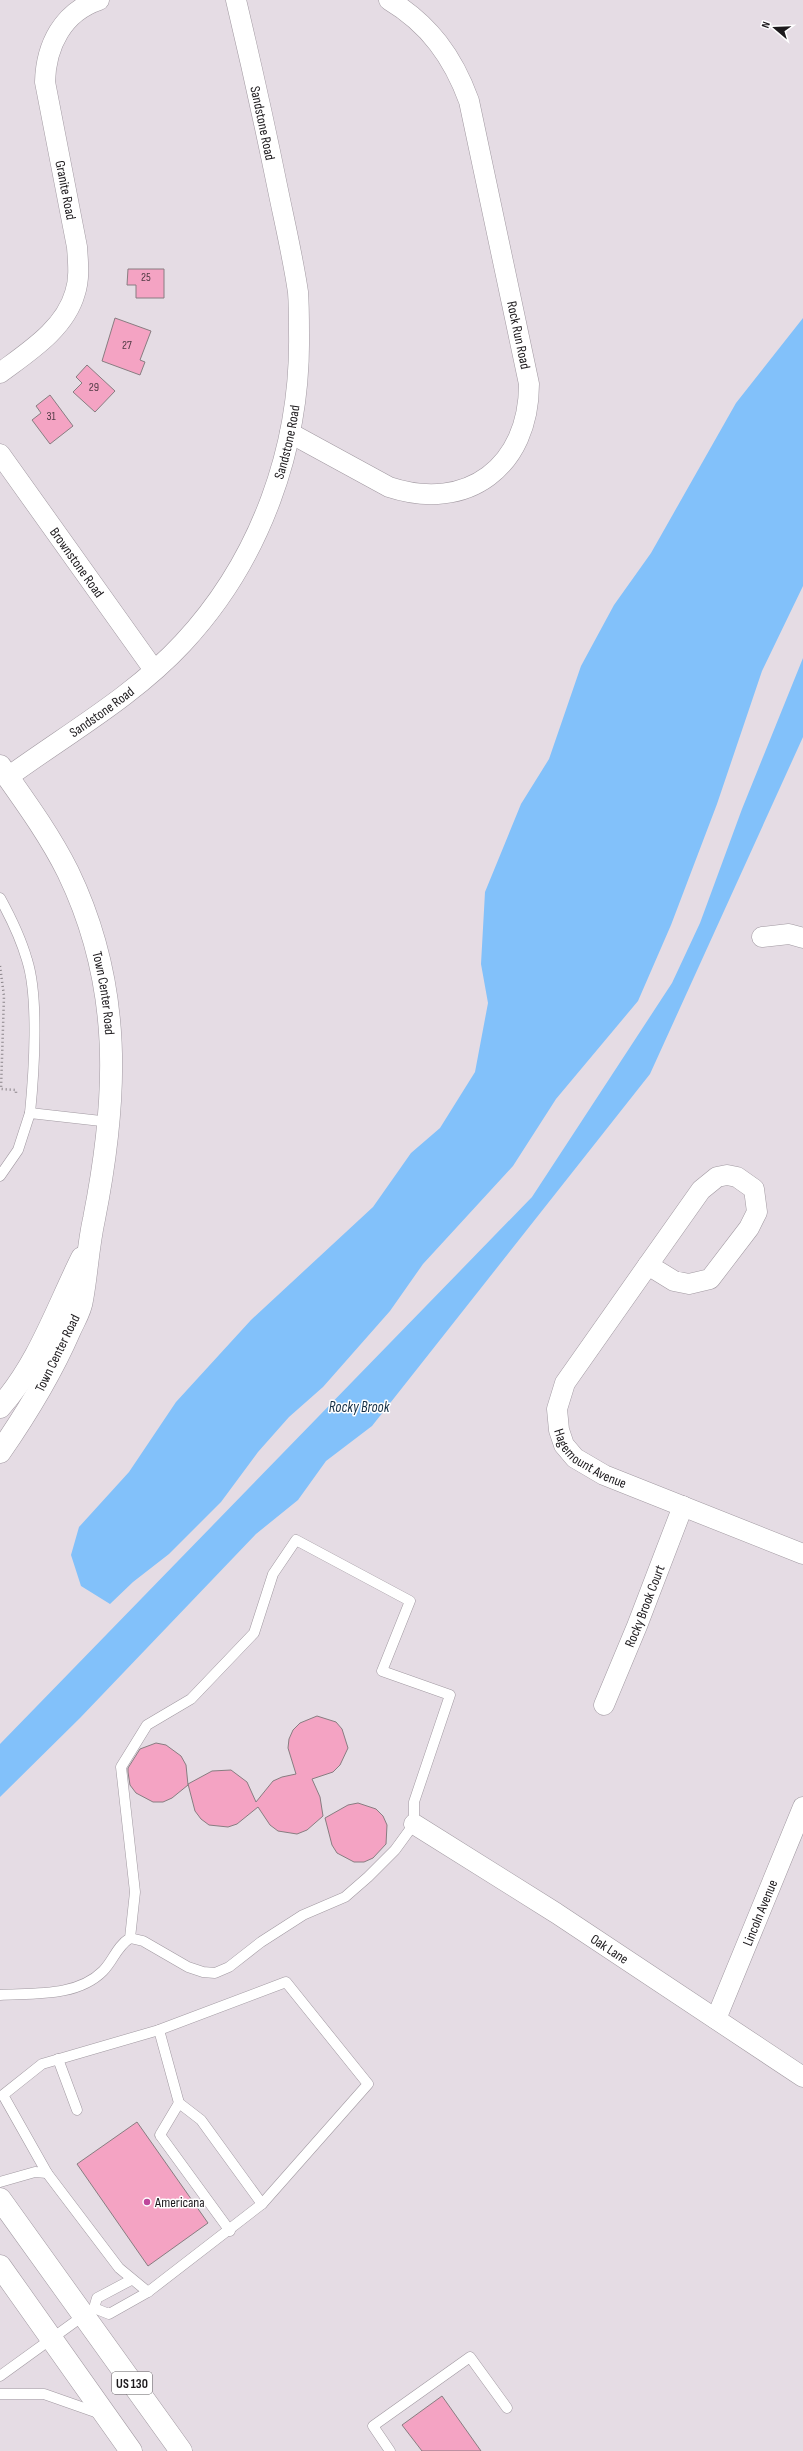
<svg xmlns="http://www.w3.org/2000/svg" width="803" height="2451" font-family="'Sofia Sans Condensed',sans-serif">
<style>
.water{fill:#82c1fa}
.building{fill:#f4a3c3;stroke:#887d81}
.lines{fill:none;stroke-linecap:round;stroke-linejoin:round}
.lane-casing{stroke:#a199a1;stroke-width:11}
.street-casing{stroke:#a199a1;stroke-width:21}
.secondary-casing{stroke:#a199a1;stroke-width:23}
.highway-casing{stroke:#a199a1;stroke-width:23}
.path{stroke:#8a8489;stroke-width:2.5;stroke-dasharray:1 3;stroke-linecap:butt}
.lane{stroke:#fff;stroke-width:10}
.street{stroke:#fff;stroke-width:20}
.secondary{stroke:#fff;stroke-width:22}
.highway{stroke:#fff;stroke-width:22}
.poi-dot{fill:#be469b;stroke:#fff;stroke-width:1.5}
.labels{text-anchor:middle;stroke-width:3;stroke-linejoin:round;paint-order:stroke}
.number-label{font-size:12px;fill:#523c46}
.shield{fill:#fff;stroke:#605e60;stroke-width:1}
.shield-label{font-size:13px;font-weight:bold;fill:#1c191c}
.street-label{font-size:14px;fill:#1c191c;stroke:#fff}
.poi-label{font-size:14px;fill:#1c191c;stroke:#fff;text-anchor:start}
.water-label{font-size:15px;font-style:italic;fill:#132e45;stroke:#fff}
</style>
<rect width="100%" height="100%" fill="#e5dce4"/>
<g class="water">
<path d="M 803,318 L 803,586 L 762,671 L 717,804 L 671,925 L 638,1001 L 556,1099 L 513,1166 L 423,1264 L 390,1311 L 323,1387 L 289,1417 L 258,1452 L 221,1502 L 169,1554 L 133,1582 L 110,1604 L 81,1586 L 71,1555 L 79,1527 L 129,1472 L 176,1402 L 251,1320 L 373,1207 L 411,1153 L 440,1128 L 475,1072 L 488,1003 L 481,964 L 485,892 L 521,804 L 549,759 L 581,666 L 614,605 L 651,553 L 736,403 Z"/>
<path d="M 803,658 L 803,737 L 650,1074 L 372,1426 L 326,1461 L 298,1500 L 256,1534 L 80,1718 L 0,1797 L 0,1744 L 532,1197 L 672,983 L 700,923 L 742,809 Z"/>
</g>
<g class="building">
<path d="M 128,269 L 164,269 L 164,298 L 136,298 L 136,285 L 127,285 Z"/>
<path d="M 115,318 L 151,331 L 140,360 L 145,362 L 140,375 L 102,361 Z"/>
<path d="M 87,365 L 115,391 L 95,412 L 73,392 L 82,383 L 76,377 Z"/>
<path d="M 50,395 L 73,426 L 50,444 L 32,420 L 41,413 L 36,406 Z"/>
<path d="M 317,1716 L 336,1722 L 342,1729 L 348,1748 L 340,1765 L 333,1772 L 312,1779 L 320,1797 L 323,1816 L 307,1830 L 297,1834 L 278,1831 L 270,1825 L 258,1807 L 237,1824 L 228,1827 L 209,1825 L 201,1819 L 195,1811 L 188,1784 L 212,1771 L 231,1770 L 247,1782 L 256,1802 L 273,1781 L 282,1777 L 296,1774 L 288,1748 L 289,1739 L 293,1730 L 300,1723 Z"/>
<path d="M 156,1743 L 166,1745 L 181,1756 L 186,1765 L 188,1785 L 172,1798 L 163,1802 L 153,1802 L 136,1793 L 130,1785 L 128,1772 L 128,1768 L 140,1749 Z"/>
<path d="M 358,1803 L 376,1809 L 383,1816 L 387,1825 L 386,1844 L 373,1858 L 364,1862 L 354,1862 L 337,1853 L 332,1845 L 325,1818 L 348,1805 Z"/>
<path d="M 137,2122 L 208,2223 L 148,2266 L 77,2164 Z"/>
<path d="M 442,2396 L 481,2451 L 422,2451 L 402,2425 Z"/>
</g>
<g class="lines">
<g class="lane-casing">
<g id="lane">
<path d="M 0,898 C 11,918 21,939 27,960 C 39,997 34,1073 30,1113"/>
<path d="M 0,1176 L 18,1150 L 30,1113 L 110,1122"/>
<path d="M 0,1995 C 34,1993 77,1997 103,1971 C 114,1960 116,1947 130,1938 L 143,1941 L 188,1967 L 203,1972 L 215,1973 L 229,1967 L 261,1942 L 303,1915 L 345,1897 L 368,1877 L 395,1850 L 414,1824 L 414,1802 L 450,1695 L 382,1671 L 410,1601 L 296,1540 L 273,1574 L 254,1633 L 191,1699 L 147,1725 L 121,1767 L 135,1892 L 130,1938"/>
<path d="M 159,2030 L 179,2103 L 201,2120 L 262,2204"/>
<path d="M 58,2059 L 77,2110"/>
<path d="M 179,2103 L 160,2135 L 230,2231"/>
<path d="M 47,2173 L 119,2268 L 148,2292"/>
<path d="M 0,2182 L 35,2172 L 47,2173 L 3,2095 L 42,2064 L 159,2030 L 286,1982 L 368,2084 L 262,2204 L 148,2292 L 109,2314 L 94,2308"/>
<path d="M 0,2376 L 94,2308 L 97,2298 L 131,2280"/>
<path d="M 0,2394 L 44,2394 L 101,2414"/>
<path d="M 390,2451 L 373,2426 L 470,2357 L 507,2408"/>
</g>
</g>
<g class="street-casing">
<g id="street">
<path d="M 0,373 C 28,352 65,329 75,293 C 80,278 78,262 77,247 L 45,82 C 46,45 63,12 99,0"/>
<path d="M 290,433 L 389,487 C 468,513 529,466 529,384 L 469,101 C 453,57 429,24 389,0"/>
<path id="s1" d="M 0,454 L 154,670"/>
<path id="s2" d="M 8,777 C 67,734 134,696 183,643 C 261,559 301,446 299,333 C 299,319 299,305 298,292 C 293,258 285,224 278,190 C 265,126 251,63 236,0"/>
<path d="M 762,937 L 789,934 L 803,938"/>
<path d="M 727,1175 L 737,1177 L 754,1189 L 757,1212 L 749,1228 L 710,1279 L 689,1284 L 674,1281 L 648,1265 L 701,1190 L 717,1177 Z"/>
<path id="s3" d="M 648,1265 L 565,1383 L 557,1409 L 559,1430 L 564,1445 L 575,1458 L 604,1475 L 803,1554"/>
<path id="s4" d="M 604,1705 L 637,1626 L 683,1506"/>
<path id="s5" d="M 414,1824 L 556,1913 L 803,2077"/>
<path id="s6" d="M 716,2019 L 803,1807"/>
</g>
</g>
<g class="secondary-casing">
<g id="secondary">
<path id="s7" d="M 0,766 C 24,800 49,834 68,872 C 123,986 118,1098 94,1219 C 88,1246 87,1273 82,1300 C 81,1310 74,1321 70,1330 C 51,1374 27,1413 0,1452"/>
<path d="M 0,1407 C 38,1365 57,1308 82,1258"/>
</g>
</g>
<g class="highway-casing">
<g id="highway">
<path d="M 0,2199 L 181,2451"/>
<path d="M 0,2266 L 131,2451"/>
</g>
</g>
<path class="path" d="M 0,966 L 4,996 L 1,1089 L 16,1090 L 16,1093"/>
<use href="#lane" class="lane"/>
<use href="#street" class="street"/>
<use href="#secondary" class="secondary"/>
<use href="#highway" class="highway"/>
</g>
<circle class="poi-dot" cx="147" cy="2202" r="4"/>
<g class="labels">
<g class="number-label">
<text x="146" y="281">25</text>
<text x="127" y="349">27</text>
<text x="94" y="391">29</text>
<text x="51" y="420">31</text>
</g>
<rect class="shield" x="112" y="2372" width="40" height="22" rx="3"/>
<g class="shield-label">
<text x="132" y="2388">US 130</text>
</g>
<g class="street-label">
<text transform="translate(263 123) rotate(78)" y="5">Sandstone Road</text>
<text transform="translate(66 190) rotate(79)" y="5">Granite Road</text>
<text transform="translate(519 335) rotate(78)" y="5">Rock Run Road</text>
<text dy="5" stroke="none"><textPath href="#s2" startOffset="450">Sandstone Road</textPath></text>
<text dy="5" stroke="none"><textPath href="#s1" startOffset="133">Brownstone Road</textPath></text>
<text dy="5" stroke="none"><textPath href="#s2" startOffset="114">Sandstone Road</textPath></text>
<text dy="5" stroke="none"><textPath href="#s7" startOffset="253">Town Center Road</textPath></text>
<text transform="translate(57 1353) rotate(-64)" y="5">Town Center Road</text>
<text dy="5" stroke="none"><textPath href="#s3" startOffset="237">Hagemount Avenue</textPath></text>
<text dy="5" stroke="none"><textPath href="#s4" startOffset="107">Rocky Brook Court</textPath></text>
<text dy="5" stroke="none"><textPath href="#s6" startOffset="115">Lincoln Avenue</textPath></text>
<text dy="5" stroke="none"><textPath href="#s5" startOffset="232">Oak Lane</textPath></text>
</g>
<g class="poi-label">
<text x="155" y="2207">Americana</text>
</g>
<g class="water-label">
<text x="359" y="1412">Rocky Brook</text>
</g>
</g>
<g transform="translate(775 28) rotate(289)" stroke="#ffffff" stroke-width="3" paint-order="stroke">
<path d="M0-3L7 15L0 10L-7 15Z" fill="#1c191c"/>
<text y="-6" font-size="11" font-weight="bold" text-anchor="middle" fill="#1c191c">N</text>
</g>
</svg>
